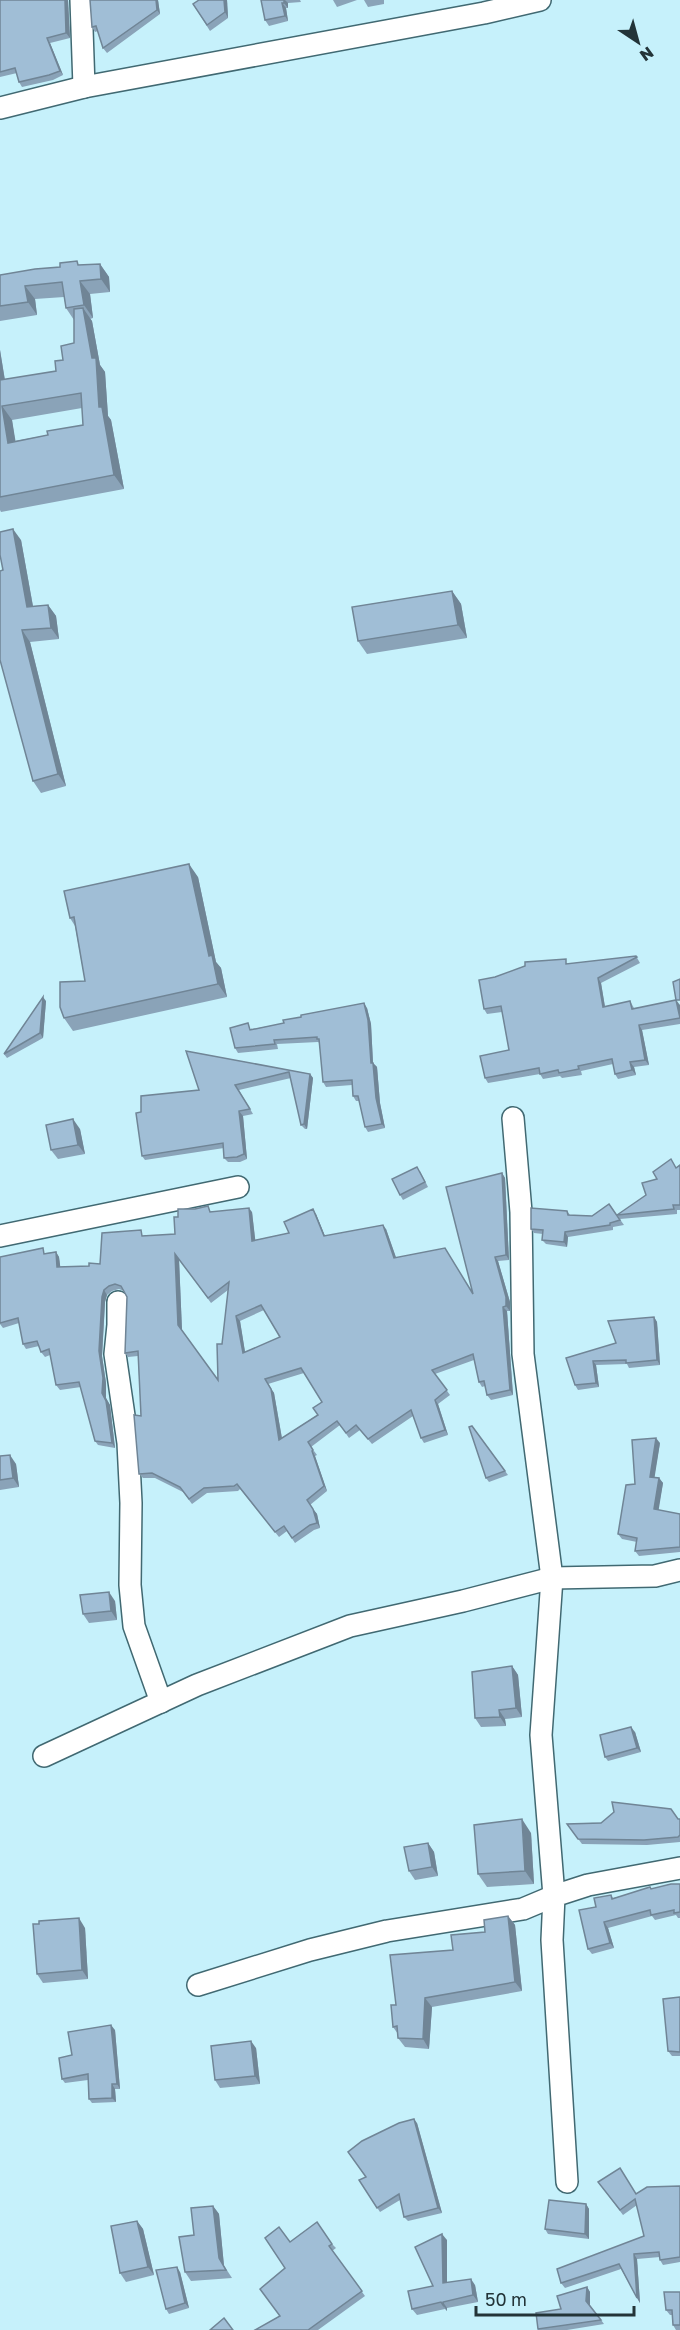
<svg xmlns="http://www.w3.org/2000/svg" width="680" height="2330" font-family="'Golos Text',sans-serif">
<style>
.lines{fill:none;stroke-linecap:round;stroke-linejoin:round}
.minor-casing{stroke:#416972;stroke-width:24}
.minor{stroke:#fff;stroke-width:21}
.wall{fill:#8aa3b8;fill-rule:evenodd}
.shaded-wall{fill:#708596}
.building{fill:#a0bed6;stroke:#708596;stroke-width:1.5;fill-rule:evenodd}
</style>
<rect width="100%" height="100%" fill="#c6f1fb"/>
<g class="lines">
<g class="minor-casing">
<g id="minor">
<path d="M 81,0 L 84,87"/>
<path d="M 0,108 L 84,87 L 484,13 L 540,0"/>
<path d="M 0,1236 L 238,1187"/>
<path d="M 118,1302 L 118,1325 L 115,1354 L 128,1443 L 131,1503 L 130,1585 L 134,1626 L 161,1702"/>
<path d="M 44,1756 L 197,1685 L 350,1626 L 463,1601 L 552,1578 L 655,1576 L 680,1570"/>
<path d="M 198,1985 L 310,1950 L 387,1931 L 523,1909 L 554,1896 L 541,1735 L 552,1578 L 523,1354 L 521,1212 L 513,1118"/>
<path d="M 567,2182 L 552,1940 L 554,1896 L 588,1885 L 680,1868"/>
</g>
</g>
<use href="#minor" class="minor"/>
</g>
<g class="wall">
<path d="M 0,0 L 68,0 L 70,38 L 50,43 L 63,75 L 53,80 L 22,87 L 19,82 L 17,73 L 0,77 Z"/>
<path d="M 90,0 L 158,0 L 160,14 L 107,53 L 103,48 L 98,31 L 95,32 L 92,27 Z"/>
<path d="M 199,0 L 227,0 L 228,18 L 210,31 L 193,4 Z"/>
<path d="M 261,0 L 300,0 L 301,2 L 288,3 L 288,8 L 286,8 L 288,21 L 269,26 L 265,20 Z"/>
<path d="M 333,0 L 357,0 L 337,7 Z"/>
<path d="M 364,0 L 384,0 L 384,4 L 368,7 Z"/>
<path d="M 100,264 L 109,277 L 110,292 L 90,294 L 93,318 L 90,319 L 92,321 L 100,365 L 105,372 L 108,416 L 111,420 L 124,489 L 1,512 L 0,510 L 0,350 L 5,380 L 56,371 L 74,343 L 74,320 L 66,308 L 64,297 L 35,299 L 37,315 L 0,321 L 0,275 ZM 82,408 L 83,425 L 48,435 L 15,441 L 12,420 Z"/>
<path d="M 21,540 L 33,606 L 48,605 L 56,616 L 59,639 L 30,642 L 66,786 L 41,793 L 33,781 L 3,570 Z"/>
<path d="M 452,591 L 461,604 L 467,638 L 367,654 L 358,641 Z"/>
<path d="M 198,877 L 216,962 L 221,968 L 227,997 L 73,1031 L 64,1018 L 85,981 L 75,926 L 70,918 Z"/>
<path d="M 636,956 L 640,963 L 601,983 L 605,1007 L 630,1001 L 634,1008 L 680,1005 L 680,1024 L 642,1030 L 649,1065 L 634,1067 L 636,1075 L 618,1079 L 615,1074 L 613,1064 L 581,1071 L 582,1075 L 562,1078 L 560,1076 L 543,1079 L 540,1074 L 488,1083 L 485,1078 L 509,1050 L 502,1012 L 487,1014 L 484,1009 L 569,964 Z"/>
<path d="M 46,1001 L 43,1038 L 7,1058 L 4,1054 Z"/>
<path d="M 367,1008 L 371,1024 L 373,1063 L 377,1067 L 380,1103 L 385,1128 L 368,1132 L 365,1127 L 359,1101 L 356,1101 L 353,1096 L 352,1085 L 326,1087 L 323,1082 L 320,1043 L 318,1042 L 277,1044 L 278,1049 L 238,1053 L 235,1048 L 252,1028 L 252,1029 Z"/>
<path d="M 186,1051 L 310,1074 L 313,1078 L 307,1129 L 305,1129 L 301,1125 L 291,1078 L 239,1090 L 253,1114 L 243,1116 L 247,1159 L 240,1162 L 228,1162 L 224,1158 L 224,1148 L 145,1160 L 142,1156 L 141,1112 L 199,1090 Z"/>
<path d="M 80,1129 L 85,1154 L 58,1159 L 51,1150 Z"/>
<path d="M 680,1165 L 680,1210 L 677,1210 L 677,1214 L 620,1219 L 617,1215 L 646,1195 L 657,1179 Z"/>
<path d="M 420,1171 L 428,1187 L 403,1200 L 400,1195 Z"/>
<path d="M 502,1173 L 505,1178 L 509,1260 L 498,1261 L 510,1302 L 510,1311 L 507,1311 L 513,1395 L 491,1400 L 487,1395 L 485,1386 L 482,1387 L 479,1382 L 474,1360 L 435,1374 L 450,1395 L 438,1404 L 448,1435 L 424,1443 L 421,1438 L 413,1416 L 372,1444 L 360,1430 L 349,1438 L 340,1425 L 311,1447 L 317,1455 L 315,1456 L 327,1491 L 310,1505 L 317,1514 L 320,1528 L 314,1530 L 295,1543 L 287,1531 L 279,1537 L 240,1489 L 238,1491 L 207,1493 L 192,1504 L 183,1492 L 155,1478 L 143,1478 L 139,1474 L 141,1416 L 138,1356 L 128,1357 L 125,1353 L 127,1297 L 124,1291 L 119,1289 L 112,1291 L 107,1295 L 105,1302 L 102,1356 L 106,1383 L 106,1398 L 110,1405 L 115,1448 L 98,1445 L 95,1441 L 81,1387 L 60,1390 L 56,1385 L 50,1355 L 45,1357 L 41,1352 L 39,1346 L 26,1349 L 23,1344 L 19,1323 L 3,1328 L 0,1324 L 0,1257 L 56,1252 L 59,1257 L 60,1267 L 89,1266 L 100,1264 L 145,1235 L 145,1236 L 175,1234 L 212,1211 L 212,1212 L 252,1212 L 255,1240 L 289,1233 L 316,1214 L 325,1236 L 386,1229 L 396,1258 L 473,1293 ZM 179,1259 L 211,1303 L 228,1290 L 218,1380 L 182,1330 ZM 264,1310 L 280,1337 L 245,1352 L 240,1321 ZM 304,1373 L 322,1402 L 317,1415 L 282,1438 L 274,1393 L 268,1384 Z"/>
<path d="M 609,1204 L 624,1225 L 613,1227 L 613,1230 L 568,1237 L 567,1247 L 546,1244 L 542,1240 L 543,1234 L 534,1233 L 531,1229 L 567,1211 L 570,1215 L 592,1216 Z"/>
<path d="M 654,1317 L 657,1322 L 660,1365 L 629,1368 L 627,1364 L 596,1365 L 599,1387 L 578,1390 L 575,1385 L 566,1358 L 616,1343 Z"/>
<path d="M 472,1426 L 508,1475 L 489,1482 L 486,1478 Z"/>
<path d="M 660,1443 L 654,1477 L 659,1478 L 663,1483 L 658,1510 L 680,1514 L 680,1552 L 639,1556 L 635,1551 L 637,1542 L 622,1539 L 618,1534 L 635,1484 Z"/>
<path d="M 0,1456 L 16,1464 L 19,1487 L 0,1490 Z"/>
<path d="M 115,1601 L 117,1620 L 89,1623 L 83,1614 Z"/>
<path d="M 512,1666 L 518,1675 L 522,1717 L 505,1719 L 506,1726 L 481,1727 L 475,1718 Z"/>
<path d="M 635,1732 L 641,1752 L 608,1761 L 605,1757 Z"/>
<path d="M 678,1819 L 680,1819 L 680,1842 L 647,1845 L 582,1844 L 567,1824 Z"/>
<path d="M 531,1833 L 534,1884 L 487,1887 L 478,1874 Z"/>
<path d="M 428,1843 L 434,1852 L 438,1876 L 415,1880 L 409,1871 Z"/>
<path d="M 680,1884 L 680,1918 L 678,1918 L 676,1915 L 655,1920 L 652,1916 L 608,1928 L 614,1948 L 592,1954 L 588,1949 L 596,1907 L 611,1895 L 613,1898 L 651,1889 Z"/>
<path d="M 508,1916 L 515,1925 L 522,1991 L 432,2007 L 429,2049 L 405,2047 L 398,2038 L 398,2034 L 393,2027 L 396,2005 L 453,1950 L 485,1932 Z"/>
<path d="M 85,1928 L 88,1979 L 43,1983 L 37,1974 Z"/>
<path d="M 680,1997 L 680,2056 L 672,2056 L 668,2051 Z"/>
<path d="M 115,2030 L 120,2089 L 115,2089 L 116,2102 L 92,2103 L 89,2099 L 88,2080 L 65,2083 L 62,2079 L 72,2055 Z"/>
<path d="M 256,2048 L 260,2084 L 220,2088 L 215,2080 Z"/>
<path d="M 417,2123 L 442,2213 L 408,2221 L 404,2217 L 400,2200 L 380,2212 L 359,2180 L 366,2177 Z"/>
<path d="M 598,2182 L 636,2194 L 680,2186 L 680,2262 L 663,2265 L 660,2260 L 660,2257 L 637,2259 L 640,2303 L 621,2269 L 565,2288 L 561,2283 L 644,2236 L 637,2205 L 623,2215 Z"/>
<path d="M 586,2204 L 589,2209 L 589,2239 L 548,2234 L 545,2229 Z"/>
<path d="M 213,2206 L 219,2214 L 224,2266 L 232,2278 L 191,2281 L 185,2272 L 194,2235 Z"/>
<path d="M 137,2221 L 143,2229 L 154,2275 L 126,2282 L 120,2273 Z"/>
<path d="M 447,2240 L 447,2282 L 475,2285 L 478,2302 L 447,2308 L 447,2311 L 445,2309 L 417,2315 L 412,2309 L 433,2286 Z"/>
<path d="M 290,2242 L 332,2244 L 336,2248 L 332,2251 L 365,2296 L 318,2330 L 255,2330 L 280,2316 Z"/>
<path d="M 180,2272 L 189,2308 L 169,2314 L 166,2309 Z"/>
<path d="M 587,2287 L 590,2292 L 590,2305 L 604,2324 L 567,2330 L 538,2330 L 538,2329 Z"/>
<path d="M 680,2292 L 680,2330 L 676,2330 L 673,2325 L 672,2315 L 670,2315 L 666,2310 Z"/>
</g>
<g class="shaded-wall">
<path d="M 65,0 L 68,0 L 70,38 L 66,33 Z"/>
<path d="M 156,0 L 158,0 L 160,14 L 157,10 Z"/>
<path d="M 224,0 L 227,0 L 228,18 L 225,12 Z"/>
<path d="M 284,0 L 285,0 L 288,3 L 288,8 L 284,3 Z"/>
<path d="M 282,3 L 286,8 L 288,21 L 285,16 Z"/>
<path d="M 47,38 L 50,43 L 63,75 L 60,71 Z"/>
<path d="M 100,264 L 109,277 L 110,292 L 101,279 Z"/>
<path d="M 80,281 L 90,294 L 93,318 L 84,305 Z"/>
<path d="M 25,286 L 35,299 L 37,315 L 28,302 Z"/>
<path d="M 83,308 L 92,321 L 100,365 L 105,372 L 108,416 L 111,420 L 124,489 L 114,475 L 99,407 L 92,358 Z"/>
<path d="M 0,350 L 7,394 L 0,384 Z"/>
<path d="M 2,406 L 12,420 L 18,456 L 8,443 Z"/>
<path d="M 13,529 L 21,540 L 35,618 L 27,607 Z"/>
<path d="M 452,591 L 461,604 L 467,638 L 458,625 Z"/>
<path d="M 48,605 L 56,616 L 59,639 L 51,628 Z"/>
<path d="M 22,630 L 30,642 L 66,786 L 58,774 Z"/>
<path d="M 189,864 L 198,877 L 216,962 L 221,968 L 227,997 L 218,984 L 209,956 Z"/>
<path d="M 598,978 L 601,983 L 606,1013 L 603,1007 Z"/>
<path d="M 43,997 L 46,1001 L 43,1038 L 40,1033 Z"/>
<path d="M 676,1000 L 680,1005 L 680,1019 Z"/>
<path d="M 364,1003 L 367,1008 L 371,1024 L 373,1063 L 377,1067 L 380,1103 L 385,1128 L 382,1124 L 376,1098 L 371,1063 Z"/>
<path d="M 639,1025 L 642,1030 L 649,1065 L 645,1060 Z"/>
<path d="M 630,1062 L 634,1067 L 636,1075 L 632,1070 Z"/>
<path d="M 310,1074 L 313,1078 L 307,1129 L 304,1124 Z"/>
<path d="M 239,1111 L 243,1116 L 247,1159 L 244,1154 Z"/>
<path d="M 73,1119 L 80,1129 L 85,1154 L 78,1145 Z"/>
<path d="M 502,1173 L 505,1178 L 509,1260 L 506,1255 Z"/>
<path d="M 249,1208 L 252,1212 L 256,1246 L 252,1241 Z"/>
<path d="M 313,1209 L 316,1214 L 327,1241 L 324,1236 Z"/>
<path d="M 383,1225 L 386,1229 L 398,1263 L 394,1258 Z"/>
<path d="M 565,1232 L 568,1237 L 567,1247 L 564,1242 Z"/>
<path d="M 56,1252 L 59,1257 L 61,1272 L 57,1267 Z"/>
<path d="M 175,1254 L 179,1259 L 182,1330 L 178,1325 Z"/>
<path d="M 495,1257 L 498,1261 L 510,1302 L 510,1311 L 506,1306 Z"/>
<path d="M 104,1290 L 107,1295 L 105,1302 L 102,1356 L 106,1383 L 106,1398 L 110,1405 L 115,1448 L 112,1443 L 102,1393 L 99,1351 L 102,1297 Z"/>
<path d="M 503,1307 L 507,1311 L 513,1395 L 510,1390 Z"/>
<path d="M 236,1316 L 240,1321 L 246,1358 L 243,1353 Z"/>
<path d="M 654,1317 L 657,1322 L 660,1365 L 657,1360 Z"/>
<path d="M 593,1361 L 596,1365 L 599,1387 L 596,1383 Z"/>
<path d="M 265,1379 L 274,1393 L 283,1445 L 279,1440 Z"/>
<path d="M 435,1400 L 438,1404 L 448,1435 L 445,1430 Z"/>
<path d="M 656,1438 L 660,1443 L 654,1481 L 650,1477 Z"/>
<path d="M 312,1451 L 315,1456 L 327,1491 L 324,1486 Z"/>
<path d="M 10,1455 L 16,1464 L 19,1487 L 13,1478 Z"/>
<path d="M 659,1478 L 663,1483 L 658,1514 L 654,1509 Z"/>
<path d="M 313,1509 L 317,1514 L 320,1528 L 317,1523 Z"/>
<path d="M 109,1592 L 115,1601 L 117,1620 L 111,1611 Z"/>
<path d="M 512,1666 L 518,1675 L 522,1717 L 516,1708 Z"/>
<path d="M 499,1710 L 505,1719 L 506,1726 L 500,1717 Z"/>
<path d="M 631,1727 L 635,1732 L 641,1752 L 637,1748 Z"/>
<path d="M 522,1819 L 531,1833 L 534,1884 L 525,1871 Z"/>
<path d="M 428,1843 L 434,1852 L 438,1876 L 432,1867 Z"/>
<path d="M 508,1916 L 515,1925 L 522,1991 L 515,1982 Z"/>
<path d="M 79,1918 L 85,1928 L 88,1979 L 82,1970 Z"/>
<path d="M 604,1922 L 608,1928 L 614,1948 L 610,1943 Z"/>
<path d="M 425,1998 L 432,2007 L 429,2049 L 423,2039 Z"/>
<path d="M 111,2025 L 115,2030 L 120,2089 L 117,2084 Z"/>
<path d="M 251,2041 L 256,2048 L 260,2084 L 255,2076 Z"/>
<path d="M 112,2084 L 115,2089 L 116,2102 L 112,2098 Z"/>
<path d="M 414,2119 L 417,2123 L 442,2213 L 438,2208 Z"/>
<path d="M 586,2204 L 589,2209 L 589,2239 L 585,2234 Z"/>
<path d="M 213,2206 L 219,2214 L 224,2266 L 232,2278 L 219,2258 Z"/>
<path d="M 137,2221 L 143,2229 L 154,2275 L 148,2267 Z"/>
<path d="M 442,2234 L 447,2240 L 447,2289 L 443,2283 Z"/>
<path d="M 634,2254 L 637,2259 L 640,2303 L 637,2298 Z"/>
<path d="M 177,2267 L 180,2272 L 189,2308 L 185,2303 Z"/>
<path d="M 471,2279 L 475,2285 L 478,2302 L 473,2295 Z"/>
<path d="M 587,2287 L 590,2292 L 590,2306 L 586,2301 Z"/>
<path d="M 443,2302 L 447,2308 L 447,2311 L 443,2305 Z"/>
</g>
<g class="building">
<path d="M 0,0 L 65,0 L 66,33 L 47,38 L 60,71 L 49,75 L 19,82 L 15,68 L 0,72 Z"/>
<path d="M 90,0 L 156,0 L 157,10 L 103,48 L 96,26 L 92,27 Z"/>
<path d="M 199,0 L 224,0 L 225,12 L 207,25 L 193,4 Z"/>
<path d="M 261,0 L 284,0 L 284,3 L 282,3 L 285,16 L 265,20 Z"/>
<path d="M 77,261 L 78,265 L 100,264 L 101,279 L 80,281 L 84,305 L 66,308 L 62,282 L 25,286 L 28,302 L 0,306 L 0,275 L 35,269 L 60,267 L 60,263 Z"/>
<path d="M 83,308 L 92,358 L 96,358 L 99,407 L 102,407 L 114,475 L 0,497 L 0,380 L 56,371 L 55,361 L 63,360 L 61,346 L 74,343 L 74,309 ZM 81,393 L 83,425 L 47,431 L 48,435 L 8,443 L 2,406 Z"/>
<path d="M 13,529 L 27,607 L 48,605 L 51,628 L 22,630 L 58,774 L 33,781 L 0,660 L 0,571 L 3,570 L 0,555 L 0,532 Z"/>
<path d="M 452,591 L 458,625 L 358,641 L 352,607 Z"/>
<path d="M 189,864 L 209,956 L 212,955 L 218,984 L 64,1018 L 60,1007 L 60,982 L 85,981 L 74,917 L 70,918 L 64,891 Z"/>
<path d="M 636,956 L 637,957 L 598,978 L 603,1007 L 630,1001 L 632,1009 L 676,1000 L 680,1018 L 639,1025 L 645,1060 L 630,1062 L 632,1070 L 615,1074 L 612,1059 L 578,1066 L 579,1069 L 559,1073 L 558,1070 L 540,1074 L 539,1068 L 485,1078 L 480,1056 L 509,1050 L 501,1006 L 484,1009 L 479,980 L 495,977 L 525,966 L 525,962 L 566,959 L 566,964 Z"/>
<path d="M 680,979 L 680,1000 L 676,1000 L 673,982 Z"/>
<path d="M 43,997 L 40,1033 L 4,1054 Z"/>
<path d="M 364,1003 L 368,1020 L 371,1063 L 373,1063 L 376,1098 L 382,1124 L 365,1127 L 358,1096 L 353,1096 L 352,1080 L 323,1082 L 319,1039 L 317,1039 L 317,1037 L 274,1040 L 275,1044 L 235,1048 L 230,1028 L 248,1023 L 250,1030 L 284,1023 L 283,1020 L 301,1017 L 301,1015 Z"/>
<path d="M 186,1051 L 310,1074 L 304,1124 L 301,1125 L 289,1072 L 235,1085 L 250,1109 L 239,1111 L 244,1154 L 237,1157 L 224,1158 L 223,1143 L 142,1156 L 136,1113 L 141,1112 L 141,1096 L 199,1090 Z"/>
<path d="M 73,1119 L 78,1145 L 51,1150 L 46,1125 Z"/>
<path d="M 671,1159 L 676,1168 L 680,1165 L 680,1205 L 673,1205 L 674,1209 L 617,1215 L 646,1195 L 642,1183 L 657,1179 L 653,1172 Z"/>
<path d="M 417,1167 L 425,1182 L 400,1195 L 392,1179 Z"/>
<path d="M 502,1173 L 506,1255 L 495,1257 L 506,1297 L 506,1306 L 503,1307 L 510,1390 L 487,1395 L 484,1381 L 479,1382 L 473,1354 L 432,1370 L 447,1390 L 435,1400 L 445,1430 L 421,1438 L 411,1410 L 368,1439 L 356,1425 L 346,1433 L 337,1421 L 308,1442 L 313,1450 L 312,1451 L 324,1486 L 307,1500 L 313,1509 L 317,1523 L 310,1525 L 292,1538 L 284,1526 L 275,1532 L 237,1484 L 234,1486 L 204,1488 L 189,1499 L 180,1487 L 152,1473 L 139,1474 L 134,1415 L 141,1416 L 138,1351 L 125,1353 L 127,1297 L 121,1286 L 115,1284 L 109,1286 L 104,1290 L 102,1297 L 99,1351 L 103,1378 L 102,1393 L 106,1401 L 112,1443 L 95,1441 L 79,1382 L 56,1385 L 49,1349 L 41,1352 L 37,1341 L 23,1344 L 18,1318 L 0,1323 L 0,1257 L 43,1248 L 44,1254 L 56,1252 L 57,1267 L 89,1266 L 89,1263 L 100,1264 L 102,1233 L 141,1230 L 142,1236 L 175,1234 L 174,1217 L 178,1217 L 178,1209 L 195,1209 L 208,1206 L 210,1212 L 249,1208 L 252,1241 L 289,1233 L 284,1222 L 313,1209 L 324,1236 L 383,1225 L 394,1258 L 445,1248 L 473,1294 L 446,1187 ZM 175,1254 L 208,1298 L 229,1282 L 222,1344 L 217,1344 L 218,1380 L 178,1325 ZM 261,1305 L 280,1337 L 243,1353 L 236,1316 ZM 301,1368 L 322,1402 L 313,1408 L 318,1415 L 279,1440 L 271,1389 L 265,1379 Z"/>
<path d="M 609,1204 L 620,1220 L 610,1223 L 610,1225 L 565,1232 L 564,1242 L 542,1240 L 543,1230 L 531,1229 L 531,1208 L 567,1211 L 568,1215 L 592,1216 Z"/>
<path d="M 654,1317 L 657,1360 L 626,1363 L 626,1360 L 593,1361 L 596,1383 L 575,1385 L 566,1358 L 616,1343 L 608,1321 Z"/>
<path d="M 472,1426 L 505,1471 L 486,1478 L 469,1427 Z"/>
<path d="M 656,1438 L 650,1477 L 659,1478 L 654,1509 L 680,1514 L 680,1547 L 635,1551 L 637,1538 L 618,1534 L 626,1485 L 635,1484 L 632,1440 Z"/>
<path d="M 10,1455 L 13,1478 L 0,1480 L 0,1456 Z"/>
<path d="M 109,1592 L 111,1611 L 83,1614 L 80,1595 Z"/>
<path d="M 512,1666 L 516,1708 L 499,1710 L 500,1717 L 475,1718 L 472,1672 Z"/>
<path d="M 631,1727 L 637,1748 L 605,1757 L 600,1735 Z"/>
<path d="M 612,1802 L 671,1809 L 678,1819 L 680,1819 L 680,1835 L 678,1837 L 644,1840 L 578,1839 L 567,1824 L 601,1823 L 614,1812 Z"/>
<path d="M 522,1819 L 525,1871 L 478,1874 L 474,1825 Z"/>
<path d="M 428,1843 L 432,1867 L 409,1871 L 404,1847 Z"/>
<path d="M 671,1884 L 680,1884 L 680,1912 L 674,1913 L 674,1910 L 651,1915 L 650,1910 L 604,1922 L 610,1943 L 588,1949 L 579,1910 L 596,1907 L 594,1898 L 611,1895 L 612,1899 L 650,1887 L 651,1889 Z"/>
<path d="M 508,1916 L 515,1982 L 425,1998 L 423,2039 L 398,2038 L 397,2026 L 393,2027 L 391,2005 L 396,2005 L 390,1955 L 453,1950 L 451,1935 L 485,1932 L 484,1920 Z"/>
<path d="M 79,1918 L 82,1970 L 37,1974 L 33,1924 L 39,1924 L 39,1921 Z"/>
<path d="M 680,1997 L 680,2052 L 668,2051 L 663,1999 Z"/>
<path d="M 111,2025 L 117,2084 L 112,2084 L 112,2098 L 89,2099 L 88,2074 L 62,2079 L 59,2058 L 72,2055 L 68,2032 Z"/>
<path d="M 251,2041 L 255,2076 L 215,2080 L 211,2046 Z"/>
<path d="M 414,2119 L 438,2208 L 404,2217 L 399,2194 L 377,2208 L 359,2180 L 366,2177 L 348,2152 L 362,2141 L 399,2123 Z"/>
<path d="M 620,2168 L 636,2194 L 647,2187 L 680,2186 L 680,2257 L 660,2260 L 659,2252 L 634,2254 L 637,2298 L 619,2264 L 561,2283 L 557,2269 L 644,2236 L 635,2199 L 620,2210 L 598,2182 Z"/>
<path d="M 549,2200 L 586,2204 L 585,2234 L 545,2229 Z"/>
<path d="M 213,2206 L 219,2258 L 226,2270 L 185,2272 L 179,2237 L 194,2235 L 191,2208 Z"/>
<path d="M 137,2221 L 148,2267 L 120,2273 L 111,2226 Z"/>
<path d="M 317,2222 L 332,2244 L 329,2246 L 362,2291 L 308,2330 L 255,2330 L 280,2316 L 260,2289 L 285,2268 L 265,2238 L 279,2227 L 290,2242 Z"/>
<path d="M 442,2234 L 443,2283 L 471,2279 L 473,2295 L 443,2302 L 443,2305 L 441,2302 L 412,2309 L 408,2291 L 433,2286 L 415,2247 Z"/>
<path d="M 177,2267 L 185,2303 L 166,2309 L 156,2270 Z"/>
<path d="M 587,2287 L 586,2301 L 601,2320 L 538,2329 L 536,2313 L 561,2309 L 557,2296 Z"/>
<path d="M 664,2292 L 680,2292 L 680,2325 L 673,2325 L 672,2310 L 666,2310 Z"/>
<path d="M 224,2318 L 233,2330 L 210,2330 Z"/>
</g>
<g transform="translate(638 42) rotate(144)" stroke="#c6f1fb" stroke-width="4.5" paint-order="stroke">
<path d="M0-4.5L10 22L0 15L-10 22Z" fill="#233438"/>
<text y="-9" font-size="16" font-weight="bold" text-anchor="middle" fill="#233438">N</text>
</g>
<path d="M476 2306v9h158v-9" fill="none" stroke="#233438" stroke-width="3"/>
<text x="485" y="2306" font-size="18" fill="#233438" stroke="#c6f1fb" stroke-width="4.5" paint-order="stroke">50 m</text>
</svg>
